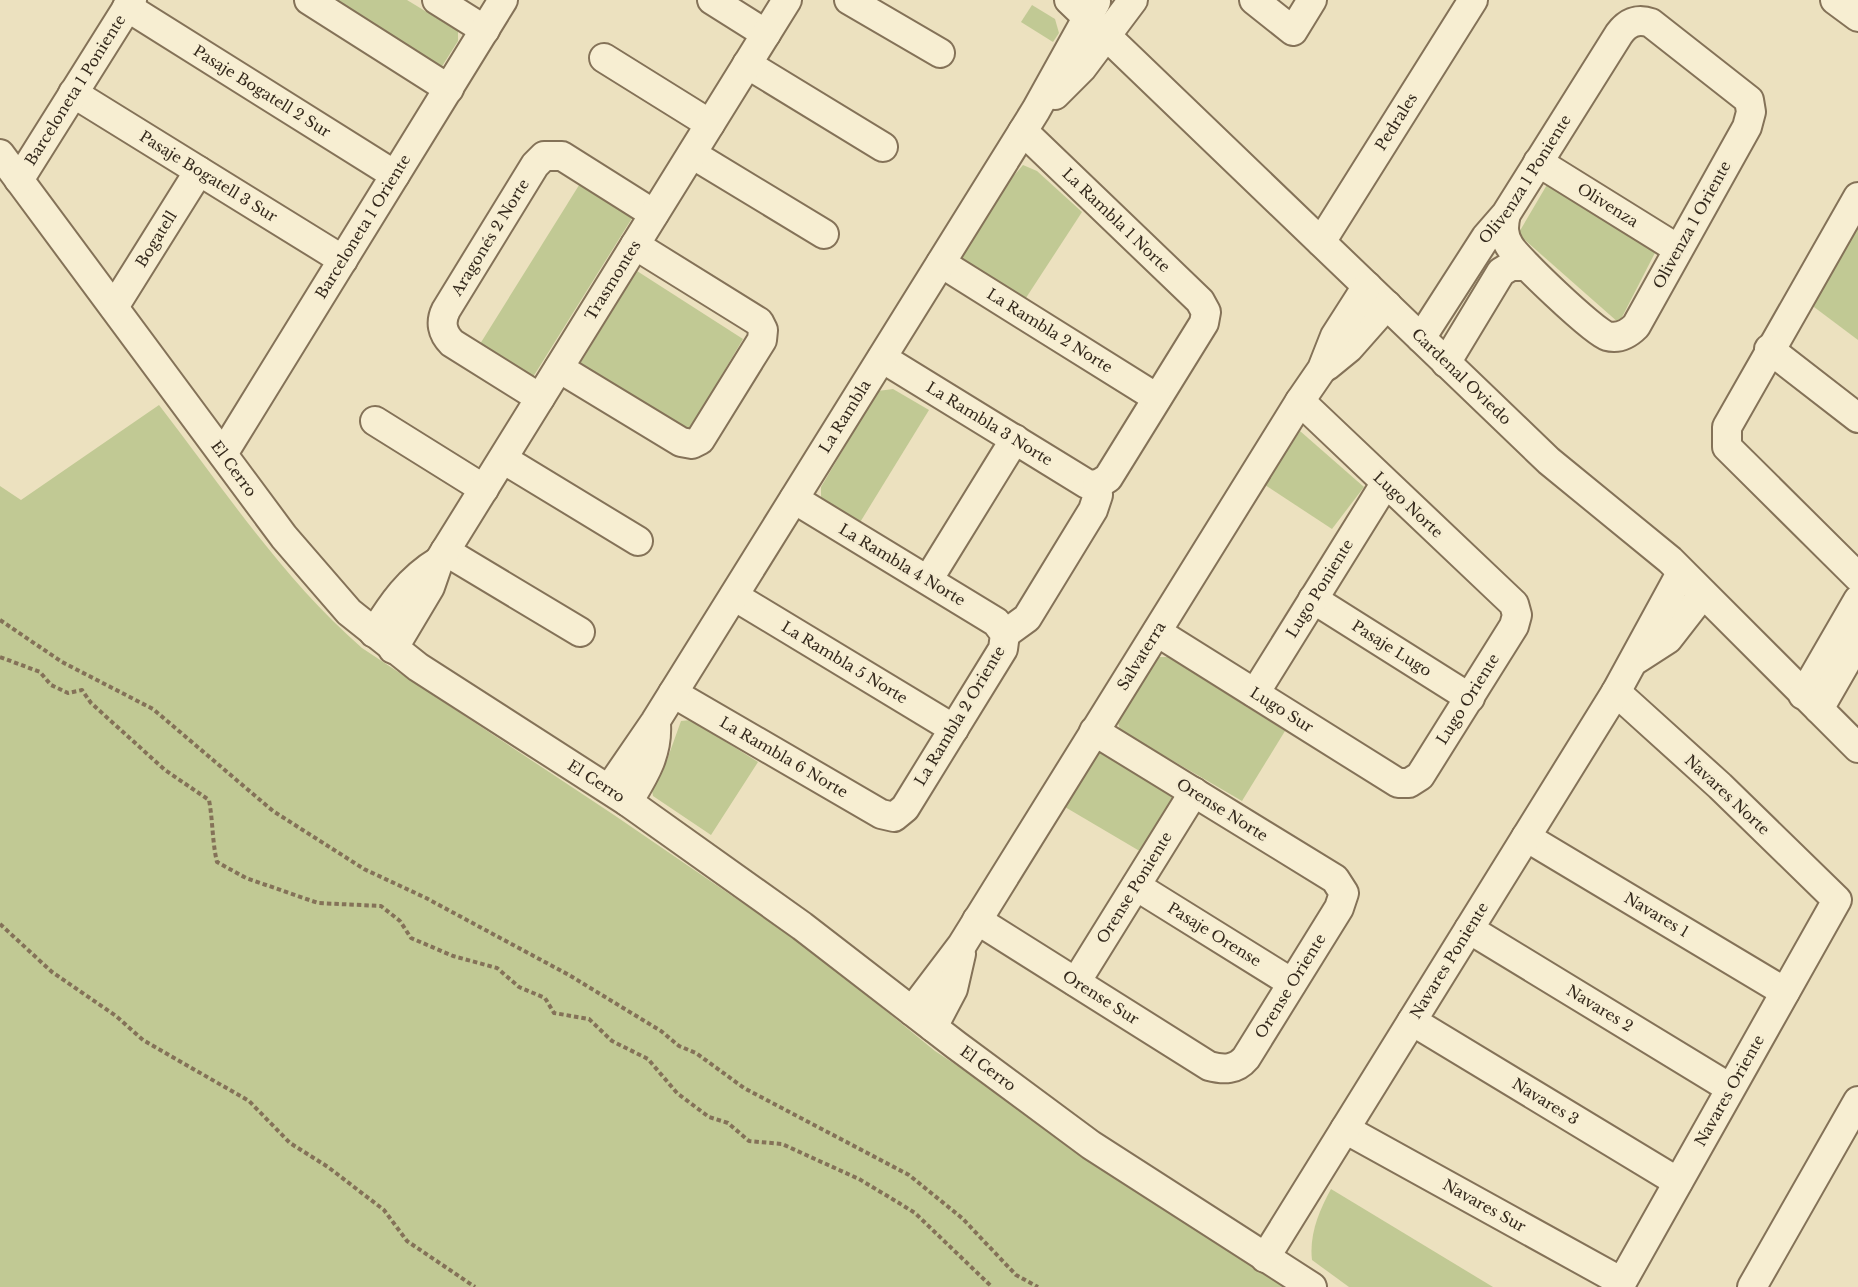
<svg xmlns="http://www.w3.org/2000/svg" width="1858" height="1287" font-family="'Libre Baskerville',serif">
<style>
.green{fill:#c1c994}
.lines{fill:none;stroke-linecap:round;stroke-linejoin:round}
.minor-casing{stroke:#847258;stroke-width:32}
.path{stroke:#847258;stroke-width:4;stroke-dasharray:4.5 3;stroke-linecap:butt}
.minor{stroke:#f7eed2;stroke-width:28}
.labels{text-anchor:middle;stroke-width:4.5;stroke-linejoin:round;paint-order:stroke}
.street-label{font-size:15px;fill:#34291c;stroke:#f4ebcf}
</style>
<rect width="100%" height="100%" fill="#ece1bf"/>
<g class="green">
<path d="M 327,0 L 407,0 L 458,31 L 458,41 L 439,71 Z"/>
<path d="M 1032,5 L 1055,19 L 1059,33 L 1053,42 L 1021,22 Z"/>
<path d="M 1023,165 L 1037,171 L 1082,212 L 1022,304 L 963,267 L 960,257 L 1005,186 Z"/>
<path d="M 581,182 L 634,215 L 533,377 L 480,344 Z"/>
<path d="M 1548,183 L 1659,245 L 1619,323 L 1518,234 Z"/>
<path d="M 1858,219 L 1858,340 L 1806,301 Z"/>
<path d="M 637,271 L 743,339 L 687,434 L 578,367 Z"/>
<path d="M 893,389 L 929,410 L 859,524 L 821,501 L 821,487 L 878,391 Z"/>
<path d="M 159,405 C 223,488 282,578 362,648 L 614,815 L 814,952 L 935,1051 L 1292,1287 L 0,1287 L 0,486 L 21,500 Z"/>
<path d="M 1300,431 L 1364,487 L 1332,529 L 1265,485 Z"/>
<path d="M 1158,657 L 1168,657 L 1285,731 L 1242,801 L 1120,730 L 1117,719 Z"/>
<path d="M 691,720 L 758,762 L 711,835 L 653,796 L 651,785 L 667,760 L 681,721 Z"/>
<path d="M 1099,751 L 1175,799 L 1143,853 L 1065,807 Z"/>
<path d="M 1331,1189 L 1493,1287 L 1349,1287 L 1312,1260 C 1309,1235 1319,1211 1331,1189 Z"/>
</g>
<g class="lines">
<g class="minor-casing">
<g id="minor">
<path d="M 309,0 L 449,89"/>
<path d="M 437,0 L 485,30"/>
<path d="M 712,0 L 766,34"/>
<path d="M 849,0 L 940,53"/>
<path id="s1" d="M 1069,0 L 1549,461 L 1670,560 L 1858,748"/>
<path d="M 1254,0 L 1293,31 L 1312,0"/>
<path d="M 1835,0 L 1858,17"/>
<path id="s2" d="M 127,7 L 395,175"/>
<path d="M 604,58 L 710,124"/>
<path d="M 747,64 L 883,147"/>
<path id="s3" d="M 73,93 L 343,260"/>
<path d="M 1055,95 L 1082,68 L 1133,0"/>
<path id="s4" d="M 1023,131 L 1200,301 L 1206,312 L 1204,323 L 1108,478 L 1097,485"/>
<path id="s5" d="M 0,154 L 284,537 L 349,612 L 418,667 L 628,802 L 802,926 L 956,1045 L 1091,1145 L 1312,1287"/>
<path d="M 692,154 L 824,234"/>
<path id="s6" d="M 1538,162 L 1678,249"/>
<path id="s7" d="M 19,180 L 132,0"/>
<path d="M 1858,197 L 1727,427 L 1727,447 L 1858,577"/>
<path id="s8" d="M 1321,242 L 1473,0"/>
<path id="s9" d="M 941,263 L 1157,398"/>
<path id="s10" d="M 114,307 L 199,171"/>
<path id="s11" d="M 1421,338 L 1486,237 L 1506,214 L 1619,34 C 1627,23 1637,18 1651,23 L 1749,100 L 1751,112 L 1747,127 L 1636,326 C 1628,334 1618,339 1607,336 C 1595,333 1515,257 1509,245 C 1503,235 1503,226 1506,214"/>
<path d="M 1769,349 L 1858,418"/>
<path id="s12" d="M 882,358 L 1087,484 L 1097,485"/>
<path d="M 1446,363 L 1501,272 L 1511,266 L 1525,266"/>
<path d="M 1327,366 L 1349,348 L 1387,305"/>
<path d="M 559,368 L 681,442 L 692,444 L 700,440 L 762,340 L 763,330 L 759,322 L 635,245"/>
<path id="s13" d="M 540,398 L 452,343 C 442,333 440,322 446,310 L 535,165 L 544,156 L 562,156 L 654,214"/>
<path d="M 375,421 L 484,489"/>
<path id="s14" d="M 223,454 L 503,0"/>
<path d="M 503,459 L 638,541"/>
<path d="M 445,551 L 580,632"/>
<path d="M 928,580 L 1015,439"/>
<path id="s15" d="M 734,596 L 954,729"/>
<path id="s16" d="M 1313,599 L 1470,698"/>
<path id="s17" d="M 1157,632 L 1398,783 L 1409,783 L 1420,776 L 1514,626 L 1517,615 L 1514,604 L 1300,401"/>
<path d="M 374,633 C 392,604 409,579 439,561"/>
<path d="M 1005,634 L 1027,618 L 1093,510 L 1098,495 L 1097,485"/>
<path id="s18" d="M 393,649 L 430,587 L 439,561 L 787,0"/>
<path d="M 1637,659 L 1668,639 L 1703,594"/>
<path id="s19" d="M 673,693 L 881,814 L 894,817 L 905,808 L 1003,649 L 1005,634 L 996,622 L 794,499"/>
<path id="s20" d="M 1255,693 L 1385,484"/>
<path d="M 1803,695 L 1858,600"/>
<path d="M 1819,709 L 1858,641"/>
<path id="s21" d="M 609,789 L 655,722 L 1036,110 L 1096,2"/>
<path d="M 628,802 C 643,777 658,755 656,724"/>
<path id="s22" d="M 1526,837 L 1785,992"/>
<path id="s23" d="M 1136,886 L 1292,983"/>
<path id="s24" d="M 977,920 L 1209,1066 C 1224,1070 1236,1070 1246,1058 L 1339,908 L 1344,893 L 1335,879 L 1094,731"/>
<path id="s25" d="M 1469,929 L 1730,1088"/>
<path id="s26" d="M 1076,982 L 1194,792"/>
<path id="s27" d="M 912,1011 L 962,945 L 1300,401 L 1322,369 L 1335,336 L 1367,286"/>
<path id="s28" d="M 1412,1021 L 1678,1182"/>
<path d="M 933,1027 L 953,989 L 961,954"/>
<path id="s29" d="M 1345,1129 L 1622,1282 L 1837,900 L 1720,786 L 1616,692"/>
<path id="s30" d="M 1265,1258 L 1616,692 L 1681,573"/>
<path d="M 1752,1287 L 1858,1101"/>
</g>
</g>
<g class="path">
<path d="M 0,620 L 62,662 L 153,709 L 273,811 L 364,869 L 426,898 L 569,975 L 661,1031 L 679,1046 L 696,1053 L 744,1088 L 909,1175 L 962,1218 L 1016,1275 L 1038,1287"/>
<path d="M 0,657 L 40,672 L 51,685 L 68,693 L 82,690 L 91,703 L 165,770 L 209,800 C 213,821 212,841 217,862 L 246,878 L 318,903 L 381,906 L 400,921 L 411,938 L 453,956 L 497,968 L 519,987 L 545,998 L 554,1013 L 589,1019 L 612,1041 L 648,1059 L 677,1093 L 709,1117 L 728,1123 L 749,1141 L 782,1144 L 859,1179 L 899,1203 L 915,1213 L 992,1287"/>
<path d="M 0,924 L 52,972 L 116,1016 L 143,1040 L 249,1101 L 290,1143 L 328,1167 L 384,1210 L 407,1241 L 475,1287"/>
</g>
<use href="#minor" class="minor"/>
</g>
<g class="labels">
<g class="street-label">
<text dy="5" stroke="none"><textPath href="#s7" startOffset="106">Barceloneta 1 Poniente</textPath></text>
<text dy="5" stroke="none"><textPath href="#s2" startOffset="159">Pasaje Bogatell 2 Sur</textPath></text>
<text dy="5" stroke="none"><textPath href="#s8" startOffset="142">Pedrales</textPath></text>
<text dy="5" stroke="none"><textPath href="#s3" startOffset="159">Pasaje Bogatell 3 Sur</textPath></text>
<text dy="5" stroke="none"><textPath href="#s11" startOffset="190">Olivenza 1 Poniente</textPath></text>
<text dy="5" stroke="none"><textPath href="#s6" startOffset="82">Olivenza</textPath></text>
<text dy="5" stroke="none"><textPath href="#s4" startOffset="129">La Rambla 1 Norte</textPath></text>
<text transform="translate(1692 225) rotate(-61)" y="5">Olivenza 1 Oriente</text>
<text dy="5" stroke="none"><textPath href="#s14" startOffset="267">Barceloneta 1 Oriente</textPath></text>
<text dy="5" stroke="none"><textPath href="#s13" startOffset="225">Aragonés 2 Norte</textPath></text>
<text dy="5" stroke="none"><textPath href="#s10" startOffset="80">Bogatell</textPath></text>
<text dy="5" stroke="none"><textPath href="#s18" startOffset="430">Trasmontes</textPath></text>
<text dy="5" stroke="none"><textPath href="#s9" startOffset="128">La Rambla 2 Norte</textPath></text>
<text dy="5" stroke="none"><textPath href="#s1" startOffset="544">Cardenal Oviedo</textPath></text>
<text dy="5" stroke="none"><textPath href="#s21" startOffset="441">La Rambla</textPath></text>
<text dy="5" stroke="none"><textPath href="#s12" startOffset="126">La Rambla 3 Norte</textPath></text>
<text dy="5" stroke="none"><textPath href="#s5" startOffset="392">El Cerro</textPath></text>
<text transform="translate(1408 505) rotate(43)" y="5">Lugo Norte</text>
<text transform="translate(902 565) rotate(31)" y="5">La Rambla 4 Norte</text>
<text dy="5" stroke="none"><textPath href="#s20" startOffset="123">Lugo Poniente</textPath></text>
<text dy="5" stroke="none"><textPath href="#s16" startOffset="93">Pasaje Lugo</textPath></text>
<text dy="5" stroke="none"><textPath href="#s27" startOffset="423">Salvaterra</textPath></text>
<text dy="5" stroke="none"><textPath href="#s15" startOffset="129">La Rambla 5 Norte</textPath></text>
<text dy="5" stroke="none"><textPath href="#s17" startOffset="399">Lugo Oriente</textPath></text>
<text dy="5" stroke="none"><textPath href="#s17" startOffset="147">Lugo Sur</textPath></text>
<text transform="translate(960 716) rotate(-59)" y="5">La Rambla 2 Oriente</text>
<text dy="5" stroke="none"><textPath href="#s19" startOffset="128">La Rambla 6 Norte</textPath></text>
<text dy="5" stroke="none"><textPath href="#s5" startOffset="876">El Cerro</textPath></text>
<text transform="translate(1727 795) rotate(43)" y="5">Navares Norte</text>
<text transform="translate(1222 810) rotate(32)" y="5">Orense Norte</text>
<text dy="5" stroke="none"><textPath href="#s26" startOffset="111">Orense Poniente</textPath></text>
<text dy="5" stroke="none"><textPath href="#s22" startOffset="152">Navares 1</textPath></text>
<text dy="5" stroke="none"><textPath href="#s23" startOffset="92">Pasaje Orense</textPath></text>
<text dy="5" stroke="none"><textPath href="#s30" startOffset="350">Navares Poniente</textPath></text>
<text dy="5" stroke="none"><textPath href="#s24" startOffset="399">Orense Oriente</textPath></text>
<text dy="5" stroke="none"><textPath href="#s24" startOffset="146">Orense Sur</textPath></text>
<text dy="5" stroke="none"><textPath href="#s25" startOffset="153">Navares 2</textPath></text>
<text dy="5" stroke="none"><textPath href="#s5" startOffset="1362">El Cerro</textPath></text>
<text dy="5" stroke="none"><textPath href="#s29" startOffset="536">Navares Oriente</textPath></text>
<text dy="5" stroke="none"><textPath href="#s28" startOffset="156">Navares 3</textPath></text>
<text dy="5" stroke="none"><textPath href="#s29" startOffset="159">Navares Sur</textPath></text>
</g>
</g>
</svg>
